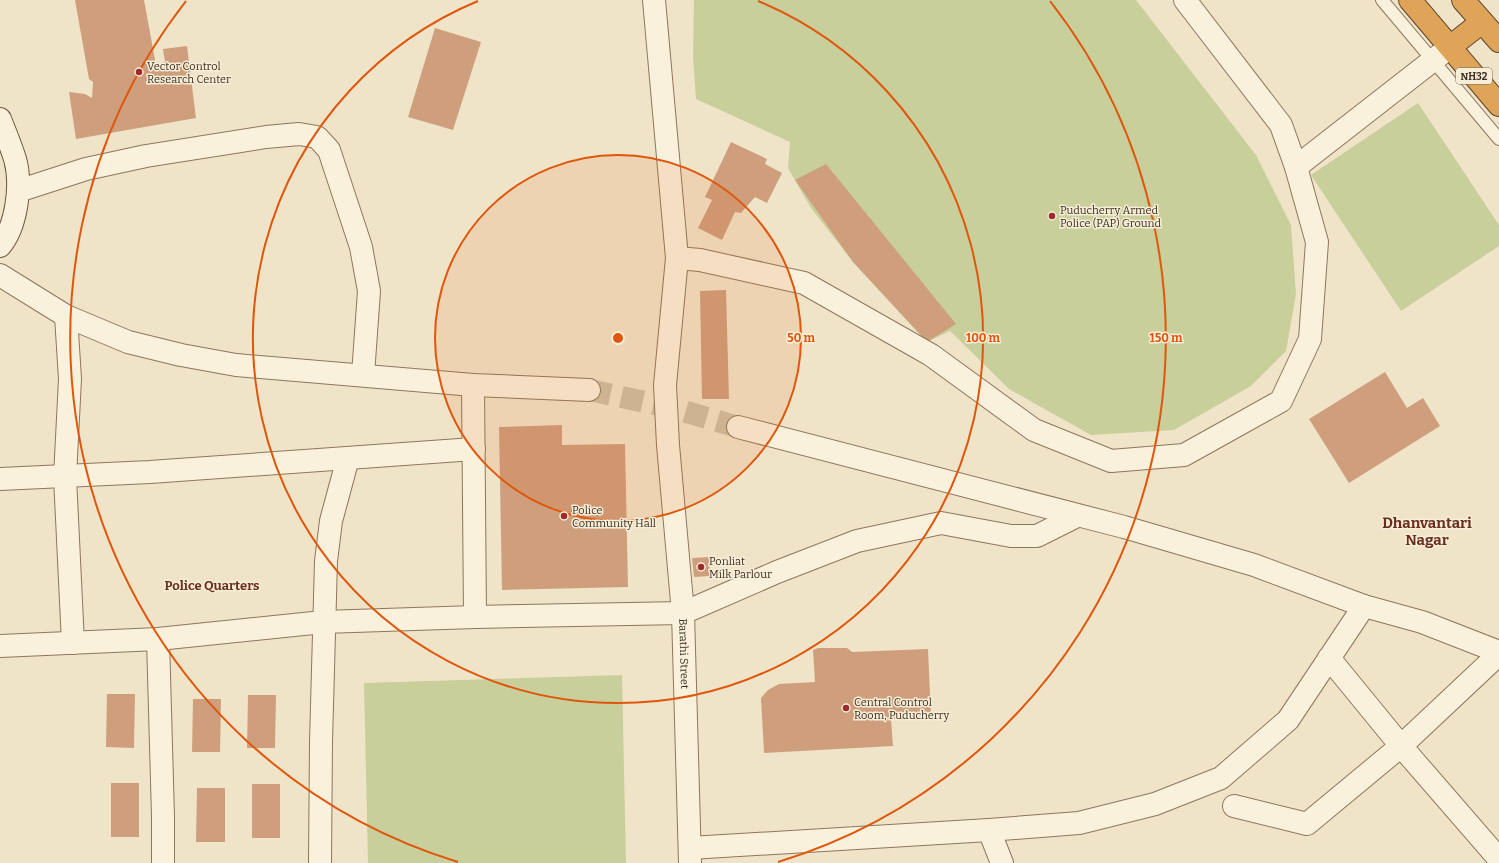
<svg xmlns="http://www.w3.org/2000/svg" width="1499" height="863" font-family="Bitter,serif">
<style>
.park{fill:#c9cf9b}
.building{fill:#cf9f7d}
.lines{fill:none;stroke-linecap:round;stroke-linejoin:round}
.street-tunnel{stroke:#ccc0a6;stroke-width:22;stroke-dasharray:22 11;stroke-linecap:butt}
.lane-casing{stroke:#8d765c;stroke-width:14}
.street-casing{stroke:#8d765c;stroke-width:24}
.secondary-casing{stroke:#6f573f;stroke-width:24}
.highway-casing{stroke:#5b4430;stroke-width:24}
.lane{stroke:#faf1dc;stroke-width:12}
.street{stroke:#faf1dc;stroke-width:22}
.secondary{stroke:#faf1dc;stroke-width:22}
.highway{stroke:#e0a458;stroke-width:22}
.ring{fill:none;stroke:#df570d;stroke-width:2}
.poi-dot{fill:#9e2a2b;stroke:#f7eed8;stroke-width:1.5}
.labels{text-anchor:middle;stroke-width:3;stroke-linejoin:round;paint-order:stroke}
.shield{fill:#f7eed8;stroke:#756857;stroke-width:1}
.shield-label{font-size:10px;font-weight:bold;fill:#3d2e20}
.poi-label{font-size:11px;fill:#3d2e20;stroke:#f7eed8;text-anchor:start}
.street-label{font-size:11px;fill:#3d2e20;stroke:#f7eed8}
.quarter-label{font-size:13px;font-weight:bold;fill:#6b2e1e;stroke:#f7eed8}
.district-label{font-size:15px;font-weight:bold;fill:#6b2e1e;stroke:#f7eed8}
.centre{fill:#df570d;stroke:#f7eed8;stroke-width:2}
.ring-label{font-size:12px;text-anchor:middle;font-weight:bold;fill:#df570d;stroke:#f7eed8;stroke-width:3;stroke-linejoin:round;paint-order:stroke}
</style>
<rect width="100%" height="100%" fill="#f0e4c8"/>
<g class="park">
<path d="M 694,0 L 1136,0 L 1256,155 L 1291,225 L 1296,294 L 1286,351 L 1251,386 L 1174,430 L 1091,435 L 1009,389 L 950,331 L 927,342 L 853,262 L 811,208 L 788,168 L 790,142 L 696,99 L 693,57 Z"/>
<path d="M 1418,103 L 1499,225 L 1499,246 L 1401,311 L 1311,175 Z"/>
<path d="M 622,675 L 626,863 L 368,863 L 364,683 Z"/>
</g>
<g class="building">
<path d="M 75,0 L 144,0 L 156,65 L 165,62 L 163,49 L 187,46 L 196,118 L 76,139 L 69,92 L 85,94 L 92,98 L 93,82 L 89,79 Z"/>
<path d="M 435,28 L 481,42 L 453,130 L 408,117 Z"/>
<path d="M 731,142 L 767,159 L 765,164 L 782,173 L 767,203 L 755,197 L 741,213 L 735,212 L 722,240 L 698,228 L 712,200 L 705,197 Z"/>
<path d="M 826,164 L 956,324 L 927,342 L 853,262 L 795,180 Z"/>
<path d="M 726,290 L 729,399 L 702,399 L 700,291 Z"/>
<path d="M 1385,372 L 1407,408 L 1423,398 L 1440,426 L 1349,483 L 1309,419 Z"/>
<path d="M 562,425 L 562,445 L 625,444 L 628,587 L 502,590 L 499,427 Z"/>
<path d="M 709,557 L 710,576 L 694,577 L 692,558 Z"/>
<path d="M 818,648 L 847,648 L 852,652 L 928,649 L 931,717 L 891,719 L 893,746 L 764,753 L 761,698 L 768,690 L 779,684 L 815,682 L 813,650 Z"/>
<path d="M 107,694 L 135,694 L 134,748 L 106,747 Z"/>
<path d="M 248,695 L 276,695 L 275,748 L 247,748 Z"/>
<path d="M 193,699 L 221,699 L 220,752 L 192,752 Z"/>
<rect x="111" y="783" width="28" height="54"/>
<rect x="252" y="784" width="28" height="54"/>
<path d="M 197,788 L 225,788 L 225,842 L 196,842 Z"/>
</g>
<g class="lines">
<path class="street-tunnel" d="M 589,390 L 673,408 L 738,427"/>
<g class="lane-casing">
<path id="lane" d="M 1382,0 L 1499,139"/>
</g>
<g class="street-casing">
<g id="street">
<path id="s1" d="M 654,0 L 677,258 L 665,385 L 668,445 L 683,613 L 690,863"/>
<path d="M 1296,167 L 1450,47"/>
<path d="M 18,191 L 86,169 L 146,156 L 266,137 L 299,134 L 317,137 L 329,150 L 361,247 L 369,291 L 363,375"/>
<path d="M 677,258 L 700,260 L 804,283 L 931,355 L 1034,430 L 1111,461 L 1184,455 L 1281,401 L 1310,339 L 1317,242 L 1296,167 L 1281,125 L 1185,0"/>
<path d="M 0,275 L 66,316 L 128,342 L 181,355 L 236,365 L 473,385 L 589,390"/>
<path d="M 66,316 L 70,379 L 65,477 L 73,643"/>
<path d="M 473,385 L 475,617"/>
<path d="M 738,427 L 1124,527 L 1254,565 L 1364,606 L 1422,622 L 1499,652"/>
<path d="M 0,479 L 150,472 L 474,449"/>
<path d="M 158,639 L 163,817 L 163,863"/>
<path d="M 0,646 L 158,639 L 323,622 L 475,617 L 683,613 L 777,572 L 857,541 L 941,523 L 1011,536 L 1037,536 L 1077,516"/>
<path d="M 1329,658 L 1401,746 L 1499,859"/>
<path d="M 1234,806 L 1307,824 L 1401,746 L 1499,654"/>
<path d="M 989,830 L 1002,863"/>
<path d="M 690,848 L 989,830 L 1079,823 L 1155,804 L 1221,778 L 1288,720 L 1364,606"/>
<path d="M 320,863 L 321,742 L 326,561 L 331,521 L 348,458"/>
</g>
</g>
<g class="secondary-casing">
<path id="secondary" d="M 0,119 C 5,132 11,146 15,159 C 22,184 17,226 0,246"/>
</g>
<g class="highway-casing">
<g id="highway">
<path d="M 1410,0 L 1499,105"/>
<path d="M 1463,0 L 1499,41"/>
<path d="M 1450,47 L 1482,22"/>
</g>
</g>
<use href="#lane" class="lane"/>
<use href="#street" class="street"/>
<use href="#secondary" class="secondary"/>
<use href="#highway" class="highway"/>
</g>
<circle cx="618" cy="338" r="183" fill="#df570d" fill-opacity=".12"/>
<g class="ring">
<circle cx="618" cy="338" r="183"/>
<path d="M758 1A365 365 0 1 1 478 1"/>
<path d="M458 862A548 548 0 0 1 186 1M1050 1A548 548 0 0 1 778 862"/>
</g>
<g class="poi-dot">
<circle cx="139" cy="72" r="4"/>
<circle cx="1052" cy="216" r="4"/>
<circle cx="564" cy="516" r="4"/>
<circle cx="701" cy="567" r="4"/>
<circle cx="846" cy="708" r="4"/>
</g>
<g class="labels">
<rect class="shield" x="1456" y="68" width="36" height="16" rx="3"/>
<g class="shield-label">
<text x="1474" y="80">NH32</text>
</g>
<g class="poi-label">
<text x="147" y="70">Vector Control<tspan x="147" dy="13">Research Center</tspan></text>
<text x="1060" y="214">Puducherry Armed<tspan x="1060" dy="13">Police (PAP) Ground</tspan></text>
<text x="572" y="514">Police<tspan x="572" dy="13">Community Hall</tspan></text>
<text x="709" y="565">Ponliat<tspan x="709" dy="13">Milk Parlour</tspan></text>
<text x="854" y="706">Central Control<tspan x="854" dy="13">Room, Puducherry</tspan></text>
</g>
<g class="street-label">
<text dy="4" stroke="none"><textPath href="#s1" startOffset="656">Barathi Street</textPath></text>
</g>
<g class="quarter-label">
<text x="212" y="590">Police Quarters</text>
</g>
<g class="district-label">
<text x="1427" y="528">Dhanvantari<tspan x="1427" dy="17">Nagar</tspan></text>
</g>
</g>
<circle cx="618" cy="338" r="6" class="centre"/>
<g class="ring-label">
<text x="801" y="342">50 m</text>
<text x="983" y="342">100 m</text>
<text x="1166" y="342">150 m</text>
</g>
</svg>
